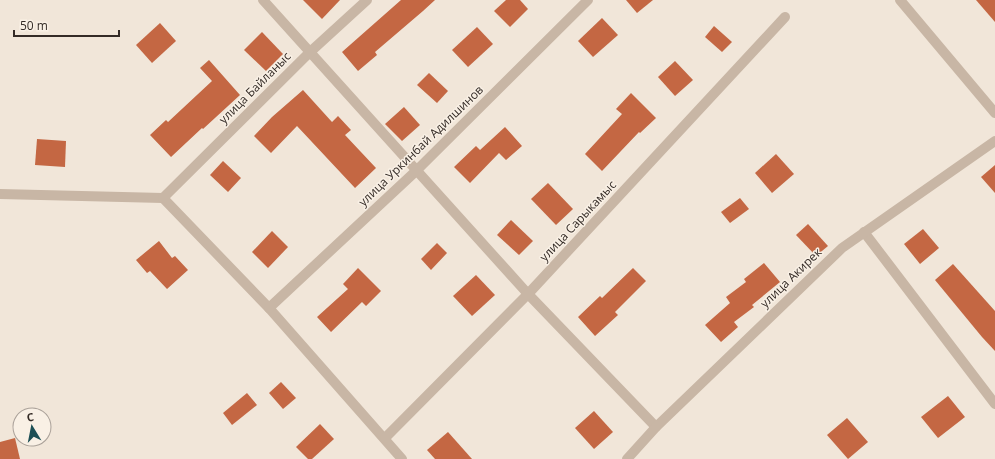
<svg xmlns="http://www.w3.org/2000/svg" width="995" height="459" font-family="'Open Sans',sans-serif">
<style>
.building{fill:#c46743}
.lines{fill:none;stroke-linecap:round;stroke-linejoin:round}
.minor{stroke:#c8b6a5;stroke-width:10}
.labels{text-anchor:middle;stroke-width:3;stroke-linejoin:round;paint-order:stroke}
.street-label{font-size:12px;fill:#342b26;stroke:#f9f0e5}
</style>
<rect width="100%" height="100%" fill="#f1e6d9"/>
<g class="building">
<path d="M 303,0 L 340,0 L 322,19 Z"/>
<path d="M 401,0 L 435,0 L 423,11 L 375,52 L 377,55 L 358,71 L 342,52 Z"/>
<path d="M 506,0 L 520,0 L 528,9 L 510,27 L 494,11 Z"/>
<path d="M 626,0 L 653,0 L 637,13 Z"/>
<path d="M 976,0 L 995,0 L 995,22 Z"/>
<path d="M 602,18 L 618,35 L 593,57 L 578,41 Z"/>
<path d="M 160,23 L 176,41 L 152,63 L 136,45 Z"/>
<path d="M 714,26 L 732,42 L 722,52 L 705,37 Z"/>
<path d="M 477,27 L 493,44 L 468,67 L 452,50 Z"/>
<path d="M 262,32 L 283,54 L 266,71 L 244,50 Z"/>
<path d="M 209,60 L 240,95 L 203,129 L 202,128 L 171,157 L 150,135 L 166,120 L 168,122 L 212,81 L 200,68 Z"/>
<path d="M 675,61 L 693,80 L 675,96 L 658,77 Z"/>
<path d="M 429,73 L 448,91 L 437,103 L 417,85 Z"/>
<path d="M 303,90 L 332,122 L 338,116 L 351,130 L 345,135 L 376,168 L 355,188 L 297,126 L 271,153 L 254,136 L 272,117 Z"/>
<path d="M 631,93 L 656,118 L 640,133 L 639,132 L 602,171 L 585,154 L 622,114 L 616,109 Z"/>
<path d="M 404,107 L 420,125 L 402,141 L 385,124 Z"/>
<path d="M 505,127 L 522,146 L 506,160 L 499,153 L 470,183 L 454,167 L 476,146 L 480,150 Z"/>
<path d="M 37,139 L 66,141 L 65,167 L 35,165 Z"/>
<path d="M 776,154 L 794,174 L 772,193 L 755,173 Z"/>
<path d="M 223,161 L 241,178 L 228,192 L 210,175 Z"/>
<path d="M 995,165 L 995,193 L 981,177 Z"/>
<path d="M 548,183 L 573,209 L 556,225 L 531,199 Z"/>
<path d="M 740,198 L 749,209 L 730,223 L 721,212 Z"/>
<path d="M 511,220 L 533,241 L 519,255 L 497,235 Z"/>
<path d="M 808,224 L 828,246 L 816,256 L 796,235 Z"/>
<path d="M 923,229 L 939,248 L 920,264 L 904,244 Z"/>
<path d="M 272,231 L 288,247 L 268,268 L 252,252 Z"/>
<path d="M 159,241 L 172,258 L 175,256 L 188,270 L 167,289 L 150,271 L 147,273 L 136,260 Z"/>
<path d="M 437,243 L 447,253 L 431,270 L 421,259 Z"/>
<path d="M 764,263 L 780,282 L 752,305 L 754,307 L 734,322 L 738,327 L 721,342 L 705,325 L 730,303 L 726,297 L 746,282 L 744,279 Z"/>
<path d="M 953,264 L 995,311 L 995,351 L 982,337 L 935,280 Z"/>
<path d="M 358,268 L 381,291 L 366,306 L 362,302 L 331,332 L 317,317 L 348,289 L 343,284 Z"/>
<path d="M 633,268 L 646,281 L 615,312 L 618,315 L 595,336 L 578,317 L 600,296 L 602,298 Z"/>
<path d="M 476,275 L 495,295 L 472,316 L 453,296 Z"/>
<path d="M 281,382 L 296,398 L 283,409 L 269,393 Z"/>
<path d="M 247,393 L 257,405 L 232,425 L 223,413 Z"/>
<path d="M 948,396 L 965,417 L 938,438 L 921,417 Z"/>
<path d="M 594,411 L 613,432 L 594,449 L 575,428 Z"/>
<path d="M 847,418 L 868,442 L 848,459 L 827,435 Z"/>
<path d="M 320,424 L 334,439 L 312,459 L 308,459 L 296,447 Z"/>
<path d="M 448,432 L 472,459 L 435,459 L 427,450 Z"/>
<path d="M 15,438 L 20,459 L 0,459 L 0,442 Z"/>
</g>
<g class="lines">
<g class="minor">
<path d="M 263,0 L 528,294 L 656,427"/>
<path d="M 900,0 L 995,113"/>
<path d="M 0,194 L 163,198"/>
<path d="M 163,198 L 269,308 L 402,459"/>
<path d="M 163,198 L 309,53 L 367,0"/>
<path d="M 864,232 L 995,404"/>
<path d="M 269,308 L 416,171 L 588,0"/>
<path d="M 385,438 L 528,294 L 785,17"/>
<path d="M 627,459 L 656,427 L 842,248 L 995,141"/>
</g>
</g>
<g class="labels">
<g class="street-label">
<text transform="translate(255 88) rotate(-45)" y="4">улица Байланыс</text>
<text transform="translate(421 146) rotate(-44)" y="4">улица Уркинбай Адилшинов</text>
<text transform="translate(578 221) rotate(-47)" y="4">улица Сарыкамыс</text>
<text transform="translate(791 278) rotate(-44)" y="4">улица Акирек</text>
</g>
</g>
<g transform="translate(32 427) rotate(350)"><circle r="19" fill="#f9f0e5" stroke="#aaa199"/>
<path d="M0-3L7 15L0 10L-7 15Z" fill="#1d4f55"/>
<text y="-6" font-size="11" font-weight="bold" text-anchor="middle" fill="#342b26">С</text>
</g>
<path d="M14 30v6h105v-6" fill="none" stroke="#342b26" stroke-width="2"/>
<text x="20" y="30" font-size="12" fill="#342b26" stroke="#f9f0e5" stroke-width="3" paint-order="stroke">50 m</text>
</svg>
